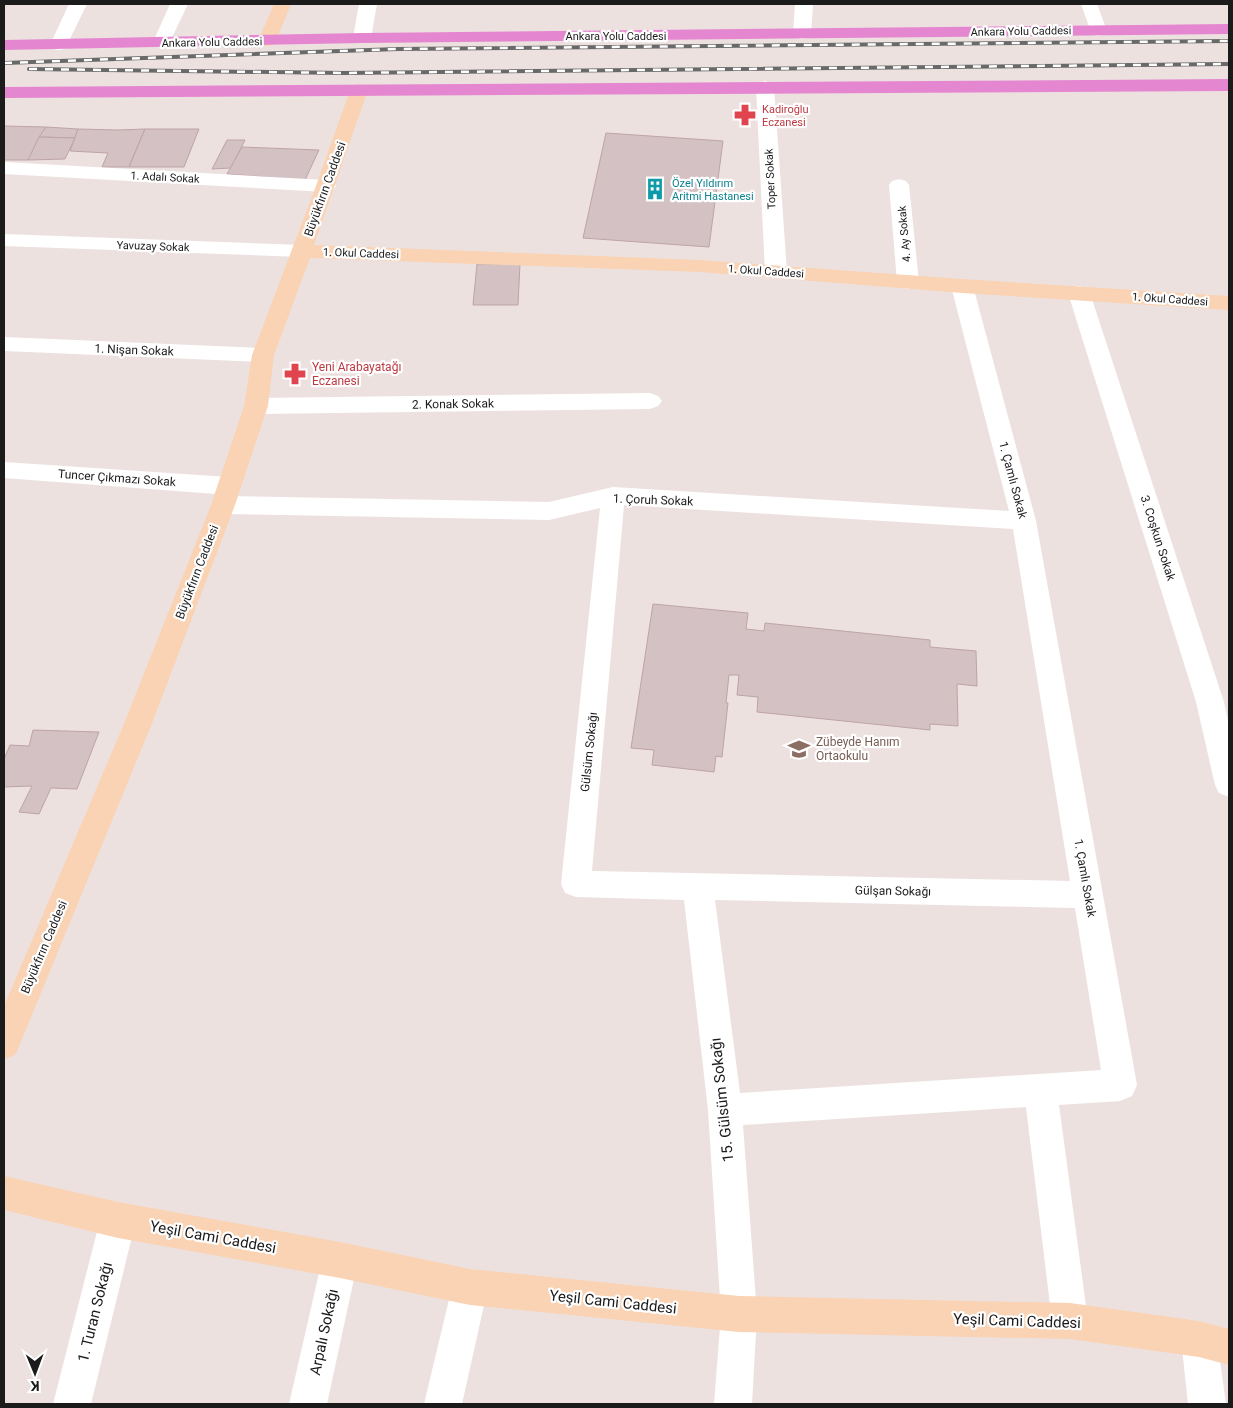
<svg xmlns="http://www.w3.org/2000/svg" width="1233" height="1408" font-family="Roboto,sans-serif">
<style>
.building{fill:#d3c1c4;stroke:#bea3a7}
.lines{fill:none;stroke-linecap:round;stroke-linejoin:round}
.street{fill:#fff;fill-rule:evenodd}
.secondary{fill:#f9d3b3;fill-rule:evenodd}
.highway{fill:#e587d0;fill-rule:evenodd}
.rail-casing{stroke:#696969;stroke-width:4}
.rail{stroke:#fff;stroke-width:2.5;stroke-dasharray:8;stroke-linecap:butt}
.labels{text-anchor:middle;stroke-width:4.5;stroke-linejoin:round;paint-order:stroke}
.far-street-label{font-size:11px;fill:#1b1b1b;stroke:#fff}
.far-health-label{font-size:11px;fill:#be3a42;stroke:#fff;text-anchor:start}
.far-culture-label{font-size:11px;fill:#0d838f;stroke:#fff;text-anchor:start}
.street-label{font-size:12px;fill:#1b1b1b;stroke:#fff}
.health-label{font-size:12px;fill:#be3a42;stroke:#fff;text-anchor:start}
.education-label{font-size:12px;fill:#785e54;stroke:#fff;text-anchor:start}
.near-street-label{font-size:15px;fill:#1b1b1b;stroke:#fff}
</style>
<rect width="100%" height="100%" fill="#ede1e0"/>
<g class="building">
<path d="M 4,126 L 46,127 L 28,160 L 4,160 Z"/>
<path d="M 46,127 L 78,129 L 75,138 L 39,137 Z"/>
<path d="M 78,129 L 118,130 L 145,129 L 129,167 L 102,167 L 108,153 L 70,151 Z"/>
<path d="M 145,129 L 199,129 L 184,167 L 129,167 Z"/>
<path d="M 606,133 L 723,141 L 709,247 L 583,238 Z"/>
<path d="M 39,137 L 75,138 L 65,159 L 28,160 Z"/>
<path d="M 227,140 L 245,140 L 231,168 L 212,169 Z"/>
<path d="M 242,147 L 319,150 L 305,180 L 227,174 Z"/>
<path d="M 477,264 L 520,264 L 518,305 L 473,305 Z"/>
<path d="M 653,604 L 748,613 L 746,629 L 764,631 L 765,623 L 930,640 L 930,647 L 976,651 L 977,686 L 957,684 L 958,726 L 930,724 L 930,730 L 757,712 L 758,697 L 737,695 L 739,675 L 729,675 L 726,703 L 728,703 L 722,757 L 716,756 L 714,772 L 652,765 L 654,750 L 631,748 Z"/>
<path d="M 33,730 L 99,732 L 77,789 L 51,788 L 39,814 L 19,812 L 32,786 L 4,787 L 4,759 L 10,745 L 29,746 Z"/>
</g>
<g class="lines">
<g class="street">
<path d="M 69,4 L 87,4 L 65,49 L 59,50 L 53,49 L 50,45 Z"/>
<path d="M 170,4 L 188,4 L 168,46 L 162,47 L 156,46 L 153,42 Z"/>
<path d="M 359,4 L 377,4 L 371,38 L 368,42 L 362,43 L 356,42 L 353,38 Z"/>
<path d="M 795,4 L 813,4 L 811,34 L 808,38 L 802,39 L 796,38 L 793,34 Z"/>
<path d="M 1081,4 L 1097,4 L 1107,31 L 1104,35 L 1098,36 L 1092,35 Z"/>
<path d="M 765,81 L 771,83 L 774,87 L 787,272 L 783,277 L 776,278 L 769,277 L 765,272 L 756,87 L 759,83 Z"/>
<path d="M 4,162 L 326,180 L 333,182 L 336,186 L 333,190 L 326,192 L 4,174 Z"/>
<path d="M 899,179 L 906,181 L 909,185 L 919,282 L 916,287 L 908,289 L 900,287 L 897,282 L 889,185 L 892,181 Z"/>
<path d="M 4,234 L 302,245 L 309,247 L 312,251 L 309,255 L 302,257 L 4,246 Z"/>
<path d="M 962,279 L 970,281 L 973,286 L 1036,521 L 1137,1085 L 1132,1096 L 1120,1101 L 1059,1105 L 1088,1321 L 1083,1334 L 1070,1339 L 1057,1334 L 1052,1321 L 1026,1107 L 743,1125 L 757,1314 L 752,1404 L 714,1404 L 721,1314 L 708,1110 L 684,900 L 576,897 L 565,893 L 561,884 L 600,508 L 549,520 L 223,514 L 214,511 L 211,505 L 214,499 L 223,496 L 549,502 L 613,487 L 1009,511 L 951,286 L 954,281 ZM 624,505 L 1013,529 L 1070,881 L 592,871 ZM 715,900 L 1075,908 L 1101,1070 L 740,1093 Z"/>
<path d="M 1079,286 L 1087,288 L 1090,293 L 1224,702 L 1229,725 L 1229,797 L 1219,793 L 1215,785 L 1196,702 L 1068,293 L 1071,288 Z"/>
<path d="M 4,337 L 263,348 L 271,350 L 274,355 L 271,360 L 263,362 L 4,351 Z"/>
<path d="M 650,393 L 658,396 L 662,401 L 658,406 L 650,409 L 256,414 L 248,411 L 244,406 L 248,401 L 256,398 Z"/>
<path d="M 4,462 L 229,477 L 238,480 L 241,486 L 238,492 L 229,495 L 4,478 Z"/>
<path d="M 118,1202 L 130,1208 L 136,1220 L 91,1404 L 53,1404 L 100,1220 L 106,1208 Z"/>
<path d="M 340,1242 L 353,1247 L 358,1260 L 327,1404 L 289,1404 L 322,1260 L 327,1247 Z"/>
<path d="M 470,1269 L 483,1274 L 488,1287 L 462,1404 L 424,1404 L 452,1287 L 457,1274 Z"/>
<path d="M 1199,1321 L 1212,1326 L 1217,1339 L 1226,1404 L 1188,1404 L 1181,1339 L 1186,1326 Z"/>
</g>
<g class="secondary">
<path d="M 274,4 L 291,4 L 276,41 L 273,45 L 267,46 L 261,45 L 258,41 Z"/>
<path d="M 359,84 L 366,86 L 368,90 L 314,245 L 700,260 L 962,279 L 1229,296 L 1229,310 L 962,293 L 700,272 L 310,258 L 274,355 L 268,406 L 235,505 L 151,726 L 20,1044 L 15,1055 L 4,1059 L 4,1006 L 123,726 L 211,505 L 244,406 L 252,355 L 316,186 L 350,90 L 352,86 Z"/>
<path d="M 4,1176 L 118,1202 L 340,1242 L 470,1269 L 739,1296 L 1070,1303 L 1199,1321 L 1229,1329 L 1229,1365 L 1199,1357 L 1070,1339 L 739,1332 L 470,1305 L 340,1278 L 118,1238 L 4,1210 Z"/>
</g>
<g class="highway">
<path d="M 1229,24 L 1229,34 L 362,43 L 4,50 L 4,40 L 362,33 Z"/>
<path d="M 1229,79 L 1229,91 L 4,98 L 4,87 Z"/>
</g>
<g class="rail-casing">
<g id="rail">
<path d="M 4,63 L 398,49 L 1229,41"/>
<path d="M 29,69 L 344,73 L 1229,64"/>
</g>
</g>
<use href="#rail" class="rail"/>
</g>
<defs>
<g id="pharmacy-bare" transform="scale(1.725)"><path d="M-2-6h4v4h4v4h-4v4h-4v-4h-4v-4h4Z" fill="#e0444e" stroke="#fff" stroke-width="2.5" paint-order="stroke"/></g>
<g id="building-bare" transform="scale(1.725)"><path d="M-4-6H4V6H1V3H-1V6H-4ZM-2.5-4.3h1.7v1.8h-1.7ZM.8-4.3h1.7v1.8H.8ZM-2.5-1h1.7V.8h-1.7ZM.8-1h1.7V.8H.8Z" fill="#0f9aa8" stroke="#fff" stroke-width="2.5" paint-order="stroke"/></g>
<g id="school-bare" transform="scale(1.725)"><path d="M0-5L7-2L0 1L-7-2ZM-4 1L0 2.5L4 1V4Q0 6-4 4Z" fill="#8d6e63" stroke="#fff" stroke-width="2.5" paint-order="stroke"/></g>
</defs>
<g fill-rule="evenodd">
<use href="#pharmacy-bare" x="745" y="115"/>
<use href="#building-bare" x="655" y="189"/>
<use href="#pharmacy-bare" x="295" y="374"/>
<use href="#school-bare" x="799" y="749"/>
</g>
<g class="labels">
<g class="far-street-label">
<text transform="translate(1021 31) rotate(-1)" y="4">Ankara Yolu Caddesi</text>
<text x="616" y="40">Ankara Yolu Caddesi</text>
<text transform="translate(212 42) rotate(-1)" y="4">Ankara Yolu Caddesi</text>
<text transform="translate(165 177) rotate(3)" y="4">1. Adalı Sokak</text>
<text transform="translate(770 179) rotate(-93)" y="4">Toper Sokak</text>
<text transform="translate(904 234) rotate(-95)" y="4">4. Ay Sokak</text>
<text transform="translate(153 246) rotate(2)" y="4">Yavuzay Sokak</text>
<text transform="translate(361 253) rotate(2)" y="4">1. Okul Caddesi</text>
<text transform="translate(766 271) rotate(4)" y="4">1. Okul Caddesi</text>
<text transform="translate(1170 299) rotate(4)" y="4">1. Okul Caddesi</text>
</g>
<g class="far-health-label">
<text x="762" y="113">Kadiroğlu<tspan x="762" dy="13">Eczanesi</tspan></text>
</g>
<g class="far-culture-label">
<text x="672" y="187">Özel Yıldırım<tspan x="672" dy="13">Aritmi Hastanesi</tspan></text>
</g>
<g class="street-label">
<text transform="translate(325 189) rotate(-70)" y="4">Büyükfırın Caddesi</text>
<text transform="translate(134 350) rotate(2)" y="4">1. Nişan Sokak</text>
<text transform="translate(453 404) rotate(-1)" y="4">2. Konak Sokak</text>
<text transform="translate(117 478) rotate(4)" y="4">Tuncer Çıkmazı Sokak</text>
<text transform="translate(1013 480) rotate(75)" y="4">1. Çamlı Sokak</text>
<text transform="translate(653 500) rotate(2)" y="4">1. Çoruh Sokak</text>
<text transform="translate(1158 538) rotate(72)" y="4">3. Coşkun Sokak</text>
<text transform="translate(197 572) rotate(-69)" y="4">Büyükfırın Caddesi</text>
<text transform="translate(589 752) rotate(-84)" y="4">Gülsüm Sokağı</text>
<text transform="translate(1085 878) rotate(80)" y="4">1. Çamlı Sokak</text>
<text transform="translate(893 891) rotate(1)" y="4">Gülşan Sokağı</text>
<text transform="translate(44 947) rotate(-67)" y="4">Büyükfırın Caddesi</text>
</g>
<g class="health-label">
<text x="312" y="371">Yeni Arabayatağı<tspan x="312" dy="14">Eczanesi</tspan></text>
</g>
<g class="education-label">
<text x="816" y="746">Zübeyde Hanım<tspan x="816" dy="14">Ortaokulu</tspan></text>
</g>
<g class="near-street-label">
<text transform="translate(722 1100) rotate(-96)" y="5">15. Gülsüm Sokağı</text>
<text transform="translate(213 1237) rotate(10)" y="5">Yeşil Cami Caddesi</text>
<text transform="translate(613 1302) rotate(6)" y="5">Yeşil Cami Caddesi</text>
<text transform="translate(95 1312) rotate(-76)" y="5">1. Turan Sokağı</text>
<text transform="translate(1017 1321) rotate(2)" y="5">Yeşil Cami Caddesi</text>
<text transform="translate(324 1332) rotate(-78)" y="5">Arpalı Sokağı</text>
</g>
</g>
<rect width="1233" height="1408" fill="none" stroke="#1b1b1b" stroke-width="10"/>
<g transform="translate(35 1373) rotate(179)" stroke="#ffffff" stroke-width="4" paint-order="stroke">
<path d="M0-4L9 19L0 12L-9 19Z" fill="#1b1b1b"/>
<text y="-8" font-size="14" font-weight="bold" text-anchor="middle" fill="#1b1b1b">K</text>
</g>
</svg>
